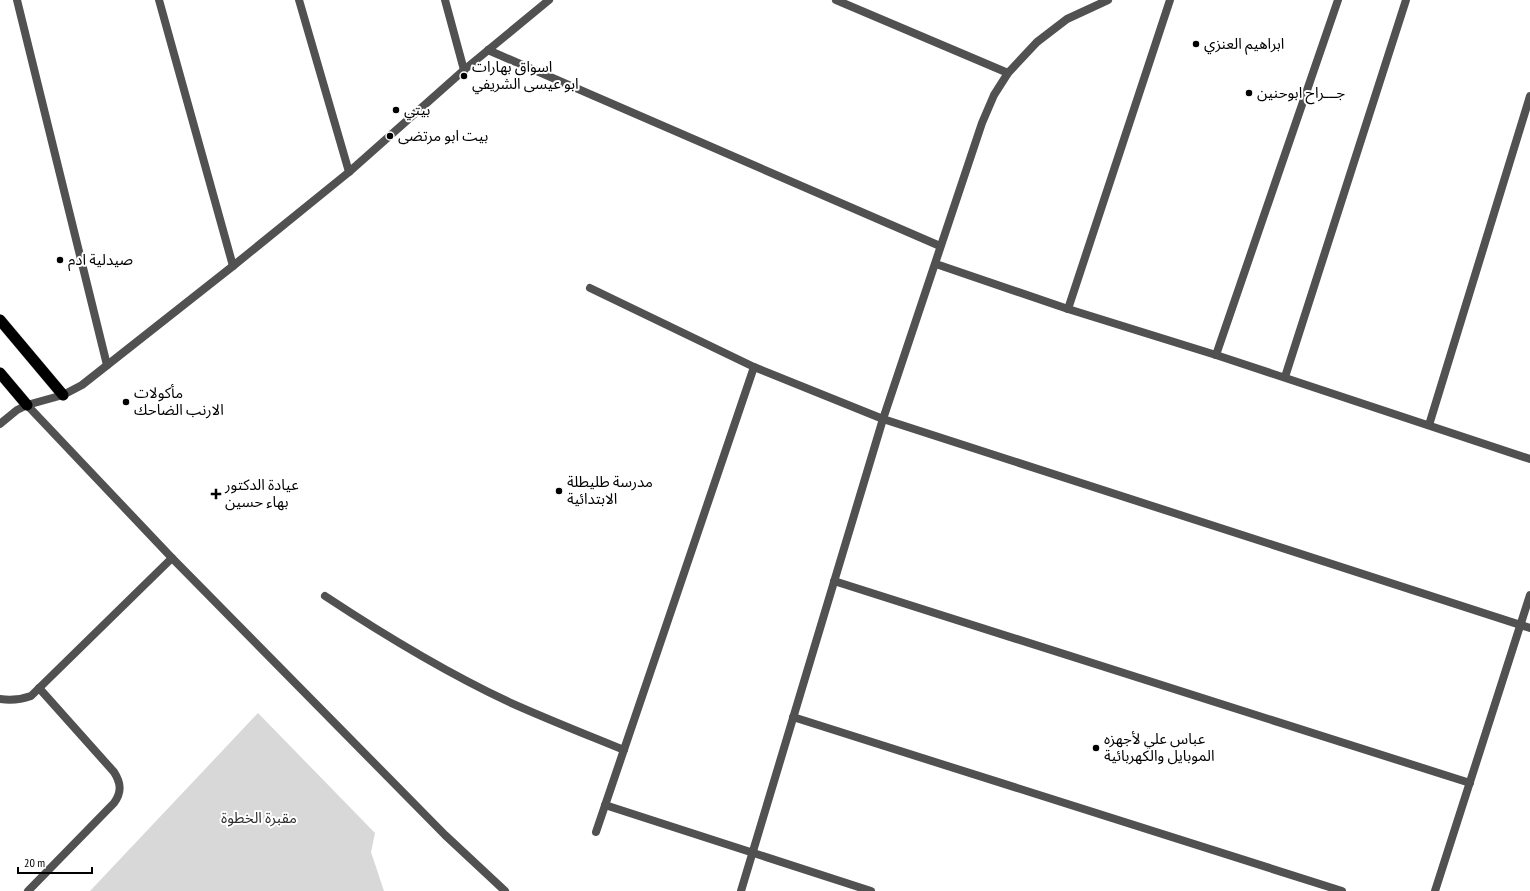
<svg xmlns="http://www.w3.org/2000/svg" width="1530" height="891" font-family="'PT Sans Narrow','Noto Sans Arabic',sans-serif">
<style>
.green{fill:#d8d8d8}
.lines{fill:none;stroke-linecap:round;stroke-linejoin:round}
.trunk-casing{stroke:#dbdbdb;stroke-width:12}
.minor{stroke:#515151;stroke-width:8}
.trunk{stroke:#000;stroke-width:11}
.poi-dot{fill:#000;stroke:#fff;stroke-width:1.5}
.labels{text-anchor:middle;stroke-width:4;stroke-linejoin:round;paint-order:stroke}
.poi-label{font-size:15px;fill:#000;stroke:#fff;text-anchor:start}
.park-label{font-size:15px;fill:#2f2f2f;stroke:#fff}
</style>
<rect width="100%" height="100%" fill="#fff"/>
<path class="green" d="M 258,713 L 375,833 L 371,852 L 384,891 L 90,891 Z"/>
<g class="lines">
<g class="trunk-casing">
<g id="trunk">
<path d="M 0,320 L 63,395"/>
<path d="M 0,373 L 27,405"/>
</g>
</g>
<g class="minor">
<path d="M 17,0 L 107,365"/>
<path d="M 159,0 L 233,266"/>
<path d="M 299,0 L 349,172"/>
<path d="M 445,0 L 464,70"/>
<path d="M 836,0 L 1008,73"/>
<path d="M 488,50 L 940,246"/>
<path d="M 936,264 L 1068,309 L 1216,355 L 1530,459"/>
<path d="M 590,288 L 754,367 L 883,419 L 1530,628"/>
<path d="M 1068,309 L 1170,0"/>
<path d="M 1216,355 L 1338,0"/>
<path d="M 1285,377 L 1406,0"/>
<path d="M 27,405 L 172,558 L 445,835 L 505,891"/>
<path d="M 0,424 L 17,410 L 27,405 L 63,395 L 82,385 L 233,266 L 349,172 L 464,70 L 549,0"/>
<path d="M 1429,425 L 1530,96"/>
<path d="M 834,581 L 1470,783"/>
<path d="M 325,596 C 384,635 445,672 509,702 C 547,719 585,734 624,750"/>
<path d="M 0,699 C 12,701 20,700 31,696 L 172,558"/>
<path d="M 793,717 L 1342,891"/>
<path d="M 605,805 L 871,891"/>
<path d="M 596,832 L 754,367"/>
<path d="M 28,891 L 114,803 C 122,792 121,783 114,772 L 39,688"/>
<path d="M 741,891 L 883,419 L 982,123 L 994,95 L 1008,73 L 1037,42 L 1067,19 L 1108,0"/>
<path d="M 1435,891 L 1530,595"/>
</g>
<use href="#trunk" class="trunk"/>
</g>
<g class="poi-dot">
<circle cx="1196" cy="44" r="4"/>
<circle cx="464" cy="76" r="4"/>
<circle cx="1249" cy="93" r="4"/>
<circle cx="396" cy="110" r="4"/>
<circle cx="390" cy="136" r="4"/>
<circle cx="60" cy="260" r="4"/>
<circle cx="126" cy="402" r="4"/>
<circle cx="559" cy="491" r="4"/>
<path d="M214 488h4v4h4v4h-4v4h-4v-4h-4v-4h4z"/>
<circle cx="1096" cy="748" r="4"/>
</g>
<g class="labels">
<g class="poi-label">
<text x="1204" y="49">ابراهيم العنزي</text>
<text x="472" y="72">اسواق بهارات<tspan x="472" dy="17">ابو عيسى الشريفي</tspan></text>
<text x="1257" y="98">جـــراح ابوحنين</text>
<text x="404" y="115">بيتي</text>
<text x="398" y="141">بيت ابو مرتضى</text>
<text x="68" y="265">صيدلية ادم</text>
<text x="134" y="398">مأكولات<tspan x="134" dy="17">الارنب الضاحك</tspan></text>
<text x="567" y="487">مدرسة طليطلة<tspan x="567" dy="17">الابتدائية</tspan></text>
<text x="225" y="490">عيادة الدكتور<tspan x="225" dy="17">بهاء حسين</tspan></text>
<text x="1104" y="744">عباس علي لأجهزه<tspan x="1104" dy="17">الموبايل والكهربائية</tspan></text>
</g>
<g class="park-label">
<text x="259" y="823">مقبرة الخطوة</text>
</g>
</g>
<path d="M18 867v6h74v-6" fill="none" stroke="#000000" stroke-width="2"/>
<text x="24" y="867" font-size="12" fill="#000000" stroke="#ffffff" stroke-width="3" paint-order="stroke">20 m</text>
</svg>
